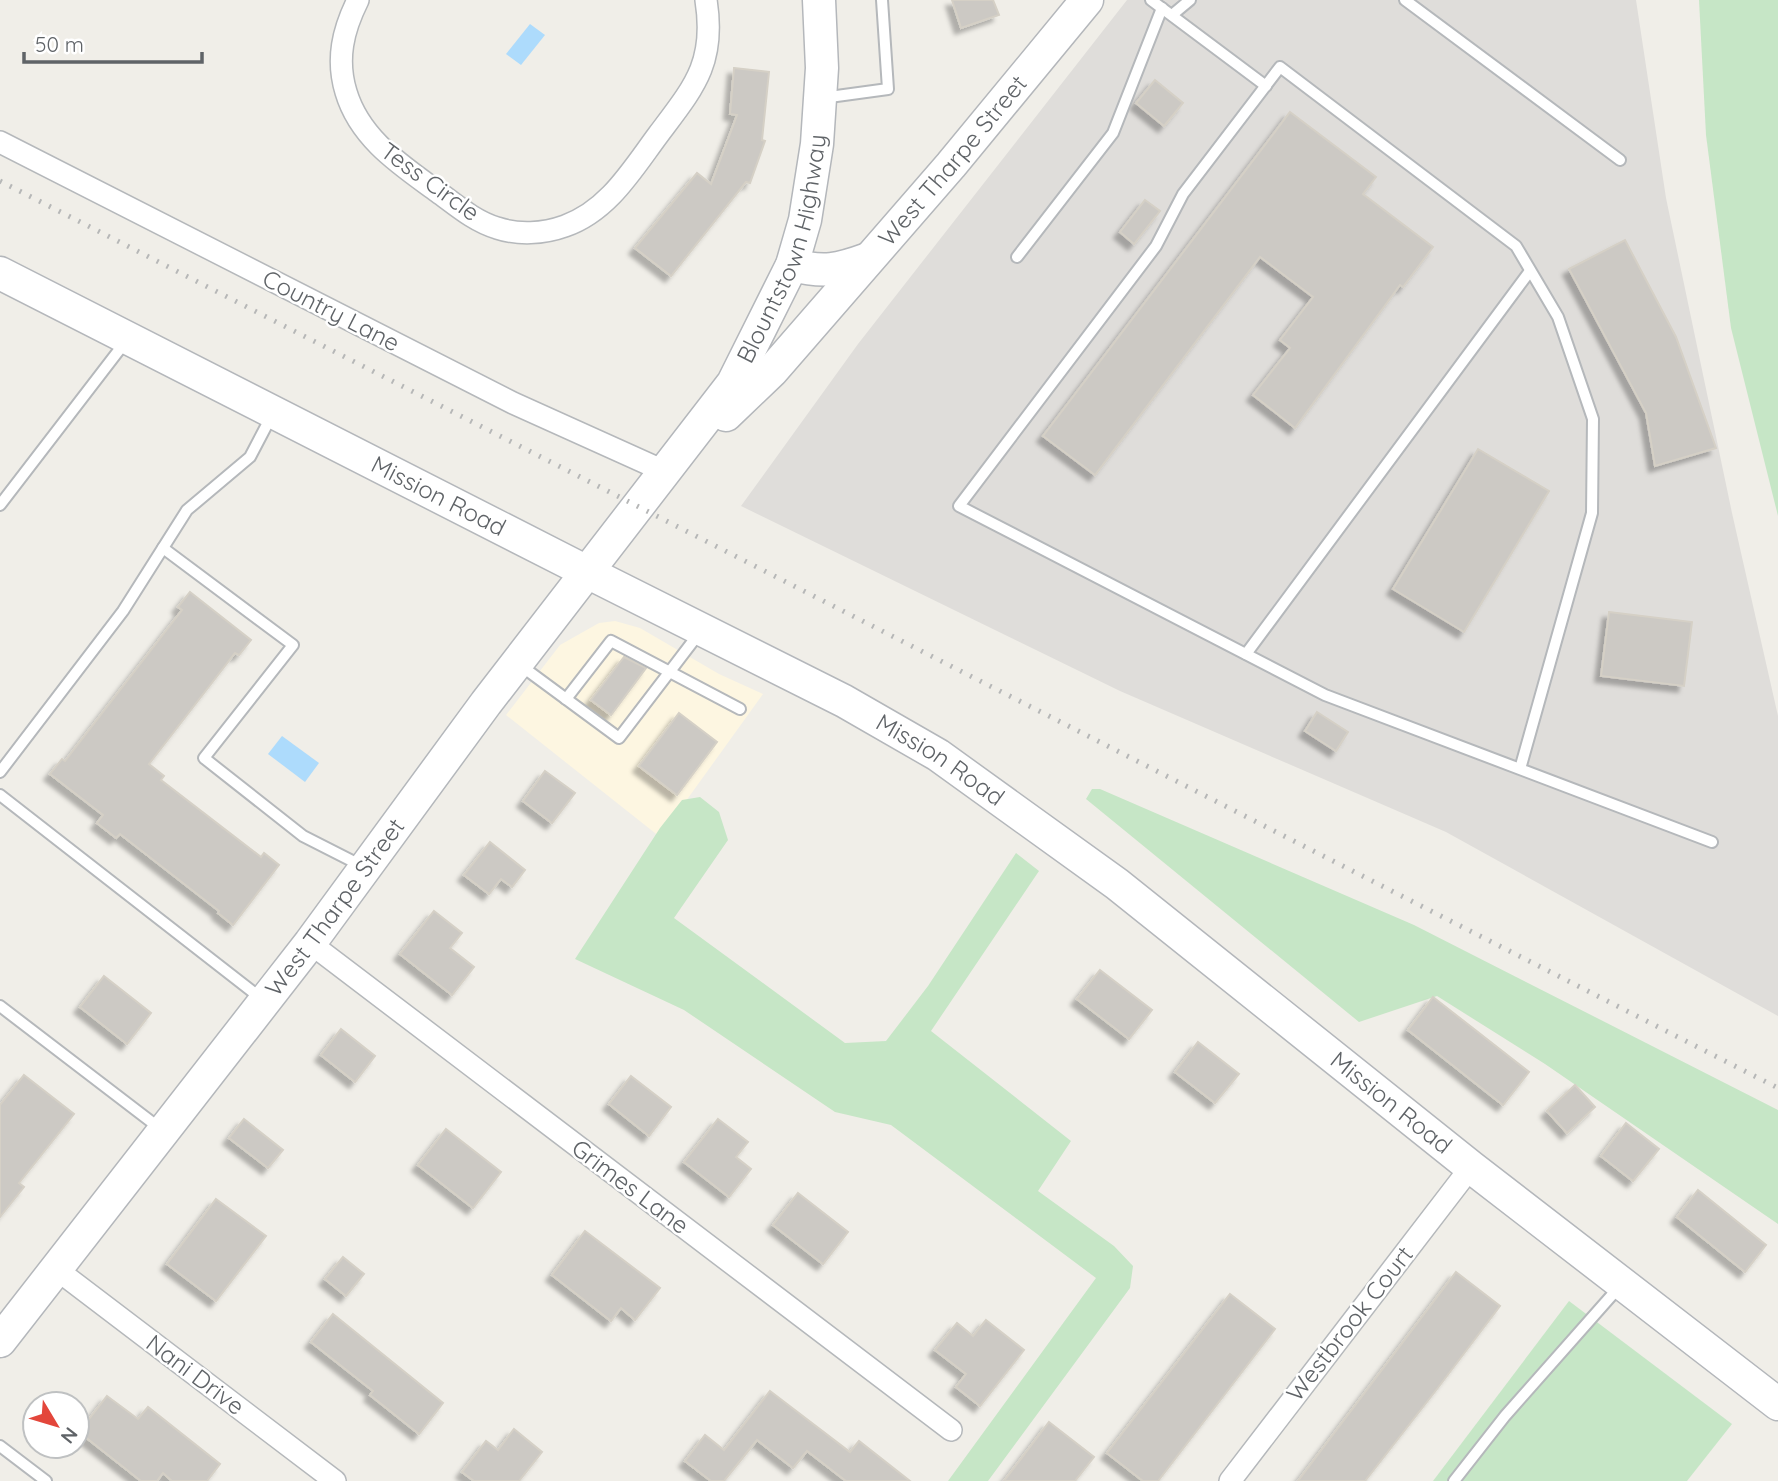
<svg xmlns="http://www.w3.org/2000/svg" width="1778" height="1481" font-family="Quicksand,sans-serif">
<style>
.commercial{fill:#fdf6e1}
.industrial{fill:#dfddda}
.green{fill:#c6e6c6}
.water{fill:#addbfc}
.building{fill:#ccc9c4;stroke:#d5d0c6;stroke-width:2;filter:url(#shadow)}
.lines{fill:none;stroke-linecap:round;stroke-linejoin:round}
.lane-casing{stroke:#b5b8bb;stroke-width:14}
.street-casing{stroke:#b5b8bb;stroke-width:24}
.secondary-casing{stroke:#b4b7bb;stroke-width:35}
.lane{stroke:#fff;stroke-width:10}
.street{stroke:#fff;stroke-width:21}
.secondary{stroke:#fff;stroke-width:32}
.rail{stroke:#b6b7b7;stroke-width:5;stroke-dasharray:2 9;stroke-linecap:butt}
.labels{text-anchor:middle;stroke-width:5;stroke-linejoin:round;paint-order:stroke}
.street-label{font-size:24px;fill:#5f6367;stroke:#fff}
</style>
<defs>
<filter id="shadow"><feDropShadow dx="-6" dy="6" stdDeviation="2" flood-color="#0004"/></filter>
</defs>
<rect width="100%" height="100%" fill="#f0eee8"/>
<path class="commercial" d="M 615,621 L 640,628 L 719,674 L 763,694 L 660,837 L 506,715 L 560,645 L 599,623 Z"/>
<path class="industrial" d="M 1127,0 L 1636,0 L 1666,198 L 1732,513 L 1778,716 L 1778,1016 L 1446,832 L 1120,691 L 741,506 L 858,344 Z"/>
<g class="green">
<path d="M 1699,0 L 1778,0 L 1778,516 L 1731,328 L 1706,135 Z"/>
<path d="M 1092,789 L 1100,789 L 1414,925 L 1778,1110 L 1778,1224 L 1545,1064 L 1437,996 L 1359,1022 L 1086,799 Z"/>
<path d="M 700,797 L 719,812 L 728,840 L 674,918 L 845,1043 L 886,1041 L 928,986 L 1016,853 L 1039,871 L 931,1031 L 1071,1141 L 1038,1191 L 1114,1246 L 1133,1266 L 1130,1288 L 988,1481 L 948,1481 L 1096,1278 L 891,1125 L 835,1112 L 684,1010 L 575,959 L 660,828 L 682,800 Z"/>
<path d="M 1569,1301 L 1732,1424 L 1687,1481 L 1433,1481 Z"/>
</g>
<g class="water">
<path d="M 530,24 L 545,35 L 521,65 L 506,54 Z"/>
<path d="M 282,736 L 319,763 L 305,782 L 268,754 Z"/>
</g>
<g class="building">
<path d="M 952,0 L 993,0 L 999,15 L 961,28 Z"/>
<path d="M 734,68 L 769,72 L 762,140 L 765,141 L 750,183 L 746,182 L 671,276 L 635,248 L 697,173 L 711,184 L 737,115 L 730,114 Z"/>
<path d="M 1155,80 L 1183,103 L 1164,126 L 1136,103 Z"/>
<path d="M 1290,112 L 1376,177 L 1363,194 L 1433,247 L 1403,287 L 1400,285 L 1295,428 L 1253,395 L 1290,348 L 1280,340 L 1313,297 L 1260,257 L 1095,475 L 1043,436 Z"/>
<path d="M 1145,200 L 1160,211 L 1134,244 L 1120,232 Z"/>
<path d="M 1625,240 L 1676,337 L 1716,448 L 1655,466 L 1646,413 L 1569,269 Z"/>
<path d="M 1478,449 L 1549,491 L 1464,632 L 1393,589 Z"/>
<path d="M 190,592 L 251,640 L 239,655 L 235,653 L 149,764 L 164,776 L 161,780 L 261,857 L 264,853 L 279,865 L 233,925 L 218,913 L 219,911 L 120,834 L 116,838 L 97,823 L 103,815 L 50,774 L 62,759 L 65,761 L 182,610 L 178,607 Z"/>
<path d="M 1609,612 L 1692,622 L 1684,686 L 1601,676 Z"/>
<path d="M 624,657 L 646,668 L 611,715 L 591,700 Z"/>
<path d="M 1317,712 L 1348,732 L 1336,751 L 1305,731 Z"/>
<path d="M 679,713 L 717,742 L 677,795 L 639,766 Z"/>
<path d="M 545,771 L 575,793 L 552,823 L 523,801 Z"/>
<path d="M 490,842 L 525,870 L 512,887 L 501,879 L 489,894 L 464,875 Z"/>
<path d="M 434,911 L 462,933 L 450,948 L 474,967 L 452,995 L 400,954 Z"/>
<path d="M 1100,970 L 1152,1010 L 1129,1039 L 1077,999 Z"/>
<path d="M 104,976 L 151,1013 L 127,1044 L 80,1007 Z"/>
<path d="M 1433,997 L 1529,1072 L 1503,1105 L 1408,1030 Z"/>
<path d="M 341,1029 L 375,1056 L 355,1082 L 321,1055 Z"/>
<path d="M 1198,1042 L 1239,1074 L 1215,1103 L 1175,1072 Z"/>
<path d="M 24,1075 L 74,1114 L 19,1183 L 24,1187 L 0,1217 L 0,1105 Z"/>
<path d="M 631,1076 L 671,1107 L 649,1136 L 609,1104 Z"/>
<path d="M 1575,1085 L 1595,1107 L 1567,1133 L 1547,1111 Z"/>
<path d="M 244,1119 L 283,1150 L 268,1168 L 229,1138 Z"/>
<path d="M 718,1119 L 748,1142 L 736,1157 L 751,1169 L 729,1197 L 684,1162 Z"/>
<path d="M 1626,1123 L 1659,1149 L 1633,1181 L 1601,1156 Z"/>
<path d="M 446,1129 L 501,1172 L 473,1208 L 418,1165 Z"/>
<path d="M 1698,1190 L 1766,1245 L 1745,1272 L 1677,1217 Z"/>
<path d="M 798,1193 L 848,1232 L 823,1264 L 773,1225 Z"/>
<path d="M 216,1199 L 266,1236 L 216,1301 L 167,1264 Z"/>
<path d="M 585,1231 L 660,1288 L 635,1320 L 621,1308 L 611,1321 L 552,1275 Z"/>
<path d="M 343,1257 L 364,1274 L 346,1296 L 325,1279 Z"/>
<path d="M 1456,1272 L 1500,1306 L 1437,1389 L 1365,1481 L 1298,1481 Z"/>
<path d="M 1230,1294 L 1275,1329 L 1158,1481 L 1143,1481 L 1107,1453 Z"/>
<path d="M 333,1314 L 443,1403 L 419,1434 L 370,1395 L 373,1391 L 311,1342 Z"/>
<path d="M 986,1320 L 1024,1350 L 980,1406 L 956,1387 L 966,1374 L 935,1350 L 957,1323 L 973,1336 Z"/>
<path d="M 770,1391 L 850,1452 L 859,1441 L 910,1481 L 846,1481 L 807,1451 L 793,1468 L 757,1440 L 724,1481 L 711,1481 L 685,1461 L 705,1435 L 724,1450 Z"/>
<path d="M 107,1396 L 138,1419 L 148,1407 L 220,1464 L 207,1481 L 172,1481 L 163,1473 L 157,1481 L 141,1481 L 79,1432 Z"/>
<path d="M 1049,1422 L 1094,1457 L 1075,1481 L 1004,1481 Z"/>
<path d="M 514,1429 L 542,1452 L 519,1481 L 474,1481 L 462,1472 L 486,1441 L 498,1450 Z"/>
</g>
<g class="lines">
<g class="lane-casing">
<g id="lane">
<path d="M 1151,0 L 1266,86"/>
<path d="M 1405,0 L 1620,160"/>
<path d="M 1172,15 L 1190,0"/>
<path d="M 822,98 L 888,89 L 882,0"/>
<path d="M 1017,257 L 1113,133 L 1162,8"/>
<path d="M 0,505 L 126,341"/>
<path d="M 163,548 L 293,645 L 204,758 L 303,836 L 364,867"/>
<path d="M 1246,654 L 1530,271"/>
<path d="M 520,665 L 619,738 L 700,632"/>
<path d="M 566,699 L 611,641 L 740,709"/>
<path d="M 1520,769 L 1592,513 L 1593,419 L 1558,317 L 1516,246 L 1280,67 L 1183,194 L 1156,246 L 959,506 L 1325,695 L 1712,842"/>
<path d="M 0,772 L 123,611 L 187,510 L 250,457 L 272,415"/>
<path d="M 0,795 L 262,999"/>
<path d="M 0,1006 L 162,1130"/>
<path d="M 0,1446 L 46,1481"/>
<path d="M 1454,1481 L 1505,1416 L 1620,1286"/>
</g>
</g>
<g class="street-casing">
<g id="street">
<path d="M 358,0 C 343,30 336,59 346,92 C 360,139 401,165 438,192 C 456,205 474,221 497,228 C 518,235 543,234 565,226 C 608,211 632,170 658,135 C 694,87 716,63 706,0"/>
<path d="M 0,142 L 513,403 L 666,472"/>
<path d="M 310,943 L 951,1430"/>
<path d="M 56,1269 L 335,1481"/>
<path d="M 1230,1481 L 1471,1167"/>
</g>
</g>
<g class="secondary-casing">
<g id="secondary">
<path d="M 792,265 C 824,273 838,270 868,259"/>
<path id="s1" d="M 0,273 L 587,572 L 844,701 L 938,755 L 1117,884 L 1471,1167 L 1778,1404"/>
<path id="s2" d="M 726,415 L 772,371 L 951,165 L 1087,0"/>
<path id="s3" d="M 0,1341 L 310,943 L 486,703 L 733,383 L 792,265 L 805,220 L 817,144 L 822,68 L 819,0"/>
</g>
</g>
<use href="#lane" class="lane"/>
<use href="#street" class="street"/>
<use href="#secondary" class="secondary"/>
<path class="rail" d="M 0,181 L 1778,1088"/>
</g>
<g class="labels">
<g class="street-label">
<text dy="8" stroke="none"><textPath href="#s2" startOffset="341">West Tharpe Street</textPath></text>
<text transform="translate(430 182) rotate(36)" y="8">Tess Circle</text>
<text dy="8" stroke="none"><textPath href="#s3" startOffset="1351">Blountstown Highway</textPath></text>
<text transform="translate(331 311) rotate(27)" y="8">Country Lane</text>
<text dy="8" stroke="none"><textPath href="#s1" startOffset="492">Mission Road</textPath></text>
<text dy="8" stroke="none"><textPath href="#s1" startOffset="1059">Mission Road</textPath></text>
<text dy="8" stroke="none"><textPath href="#s3" startOffset="548">West Tharpe Street</textPath></text>
<text dy="8" stroke="none"><textPath href="#s1" startOffset="1626">Mission Road</textPath></text>
<text transform="translate(630 1187) rotate(37)" y="8">Grimes Lane</text>
<text transform="translate(1350 1324) rotate(-52)" y="8">Westbrook Court</text>
<text transform="translate(195 1375) rotate(37)" y="8">Nani Drive</text>
</g>
</g>
<g transform="translate(56 1425) rotate(128)"><circle r="33" fill="#ffffff" stroke="#bfc1c2" stroke-width="2"/>
<path d="M0-5L12 26L0 18L-12 26Z" fill="#e3463b"/>
<text y="-10" font-size="19" font-weight="bold" text-anchor="middle" fill="#5f6367">N</text>
</g>
<path d="M24 52v10h178v-10" fill="none" stroke="#5f6367" stroke-width="3.5"/>
<text x="35" y="52" font-size="21" fill="#5f6367" stroke="#ffffff" stroke-width="5" paint-order="stroke">50 m</text>
</svg>
